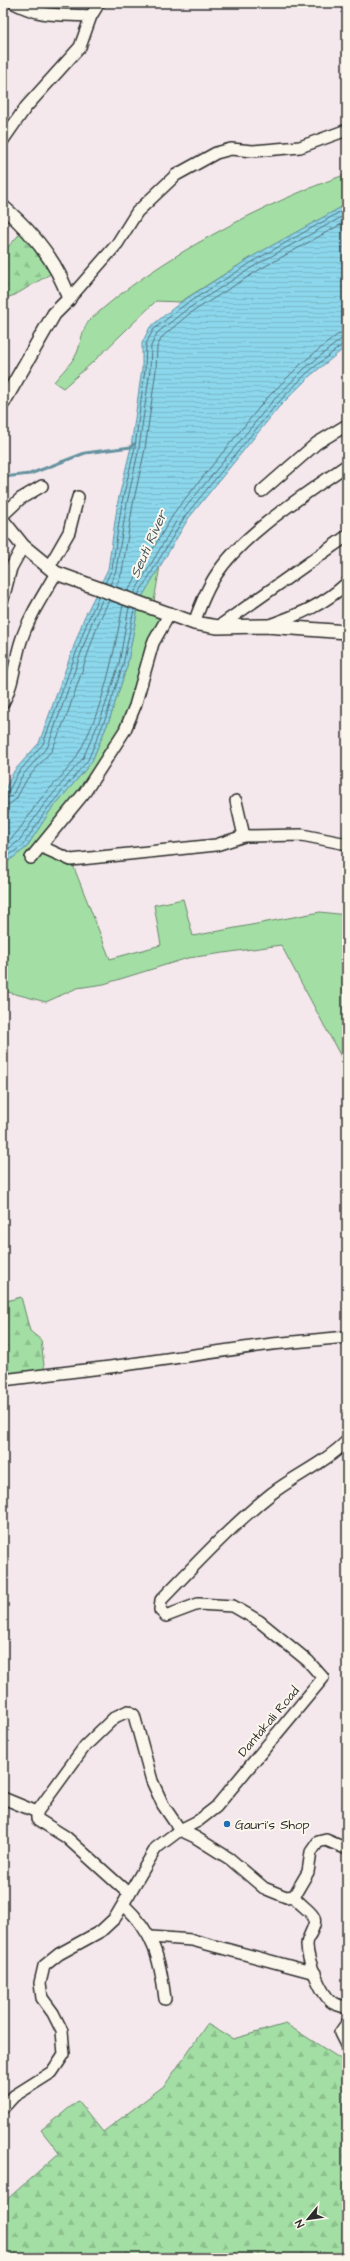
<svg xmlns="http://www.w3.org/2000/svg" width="350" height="2261" font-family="'Architects Daughter',sans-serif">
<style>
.green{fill:#a3dfa5;stroke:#678568}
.forest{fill:url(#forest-firs);stroke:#678568}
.water{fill:url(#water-rules);stroke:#65929f}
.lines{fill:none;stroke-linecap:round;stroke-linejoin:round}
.shore{stroke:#527078;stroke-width:1}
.stream{stroke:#65929f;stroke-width:3}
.minor-casing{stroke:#2b2b2b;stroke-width:14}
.tertiary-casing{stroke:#2b2b2b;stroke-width:16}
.minor{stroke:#fbf7ec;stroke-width:11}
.tertiary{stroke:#fbf7ec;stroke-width:13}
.poi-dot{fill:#1f6fb2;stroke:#fbf7ec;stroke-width:1.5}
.labels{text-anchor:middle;stroke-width:4;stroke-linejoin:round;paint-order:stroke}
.street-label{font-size:13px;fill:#2b2b2b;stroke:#fbf7ec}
.poi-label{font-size:13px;fill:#2b2b2b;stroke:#fbf7ec;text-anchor:start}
.water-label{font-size:14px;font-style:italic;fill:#43565b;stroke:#fbf7ec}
</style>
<defs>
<pattern id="forest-firs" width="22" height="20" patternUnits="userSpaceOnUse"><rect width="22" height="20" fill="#a3dfa5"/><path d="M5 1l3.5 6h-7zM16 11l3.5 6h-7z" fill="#8cc08e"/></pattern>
<pattern id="water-rules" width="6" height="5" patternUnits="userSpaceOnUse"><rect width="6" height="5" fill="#8cd7ec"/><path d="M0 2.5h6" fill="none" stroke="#79b9cb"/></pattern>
</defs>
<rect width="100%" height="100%" fill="#f5e8ed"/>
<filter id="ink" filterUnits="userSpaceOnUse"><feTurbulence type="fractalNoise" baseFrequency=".025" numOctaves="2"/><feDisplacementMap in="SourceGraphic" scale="8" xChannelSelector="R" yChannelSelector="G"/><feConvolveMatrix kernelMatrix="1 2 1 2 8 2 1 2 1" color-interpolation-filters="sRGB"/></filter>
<g filter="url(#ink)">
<g class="green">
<path d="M 347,174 L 347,204 L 255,255 L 180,302 L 156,301 L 93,362 L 63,388 L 54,382 C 61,373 72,363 77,353 C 81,344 82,327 90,320 C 154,260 264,203 347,174 Z"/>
<path d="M 160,566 L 153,607 L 170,613 L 135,707 L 42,847 L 71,860 L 110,959 L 161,945 L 154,905 L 183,899 L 193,936 L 320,912 L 347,915 L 347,1068 L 281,945 L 188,958 L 104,984 L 77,988 L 46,1002 L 8,992 L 3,993 L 3,865 L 26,848 L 50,811 L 91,763 L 110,718 L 127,666 L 139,602 Z"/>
</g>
<g class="forest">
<path d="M 25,228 L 57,270 L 15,295 L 3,299 L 3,244 L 7,248 Z"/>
<path d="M 21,1297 L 30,1331 L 41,1340 L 45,1374 L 3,1380 L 3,1302 Z"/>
<path d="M 207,2024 L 233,2039 L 286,2024 L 347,2063 L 347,2258 L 3,2258 L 3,2203 L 59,2153 L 41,2130 L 78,2101 L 103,2132 L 165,2085 Z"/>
</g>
<path class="water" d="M 347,204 L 347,346 L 310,376 L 278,408 L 188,519 L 139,602 L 127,666 L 110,718 L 91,763 L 50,811 L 26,848 L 3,865 L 3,793 L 14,771 L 39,743 L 84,618 L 108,569 L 118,501 L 131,447 L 142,368 L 142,343 L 150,327 L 181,302 L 255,255 Z"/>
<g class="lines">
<g class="shore">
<path d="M 105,583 L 112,569 L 122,502 L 135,447 L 145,369 L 146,344 L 153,330 L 183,306 L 257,259 L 347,208"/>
<path d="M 110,585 L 116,570 L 127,503 L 139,448 L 150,370 L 151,346 L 157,333 L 186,310 L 259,263 L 347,214"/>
<path d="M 116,587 L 122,572 L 133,504 L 145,449 L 156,370 L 157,347 L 162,337 L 189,314 L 262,268 L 347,221"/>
<path d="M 128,591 L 176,510 L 267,398 L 301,364 L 337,335 L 347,332"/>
<path d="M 134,593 L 181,513 L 271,403 L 304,369 L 340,340 L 347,338"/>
<path d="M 138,595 L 185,516 L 275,406 L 307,373 L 343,344 L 347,343"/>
<path d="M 3,794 L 8,792 L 18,773 L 43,744 L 88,620 L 99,596"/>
<path d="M 3,799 L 12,796 L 22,776 L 48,746 L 92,622 L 103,598"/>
<path d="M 3,805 L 10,804 L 16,799 L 27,779 L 52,750 L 67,715 L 98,624 L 109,600"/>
<path d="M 3,846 C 19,834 27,817 39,801 C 51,786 69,771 78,754 C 103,711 114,653 123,605"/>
<path d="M 3,853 L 19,841 L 43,806 L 83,758 L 102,715 L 119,664 L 129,607"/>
<path d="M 3,860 L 23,845 L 47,809 L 88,760 L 106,717 L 123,665 L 134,609"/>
</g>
<path class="stream" d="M 3,477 L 30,474 L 85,453 L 131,447 L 134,444"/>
<g class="minor-casing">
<g id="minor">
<path d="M 14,3 C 43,18 60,14 91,16"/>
<path d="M 3,140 L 26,107 L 80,47 L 91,16 L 99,3"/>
<path d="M 69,299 L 117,244 L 137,212 L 176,175 L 216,153 L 231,149 L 253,151 L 300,147 L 347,130"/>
<path d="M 262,491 L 317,443 L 347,425"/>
<path d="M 3,515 L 20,499 L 42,486"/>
<path d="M 49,567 L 69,532 L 78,497"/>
<path d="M 3,599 L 11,568 L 23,546"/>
<path d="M 194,623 C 200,606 206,590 216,575 C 243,533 306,494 347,465"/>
<path d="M 267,626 C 299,614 321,607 347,583"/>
<path d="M 218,627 L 347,536"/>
<path d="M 3,703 C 14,684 14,662 21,641 C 29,616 43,596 56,573"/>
<path d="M 236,801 L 244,836"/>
<path d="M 42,847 L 71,860 L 216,845 L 244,836 L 302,835 L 347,844"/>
<path d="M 31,858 L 85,792 L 125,730 L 135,706 L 153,643 L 170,613"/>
<path d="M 3,1380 L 110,1367 L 272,1344 L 347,1337"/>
<path d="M 3,1798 L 37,1812"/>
<path d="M 129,1894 L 66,1837 L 37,1819 L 37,1812 L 85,1746 L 115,1717 L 128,1711 L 134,1715 L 152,1781 L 163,1805 L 180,1830 L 195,1837 L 230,1859 L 264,1888 L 286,1897 L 294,1896 L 308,1872 L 311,1852 L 318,1842 L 326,1840 L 347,1849"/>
<path d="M 294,1896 C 299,1905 312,1911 314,1918 C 317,1926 307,1936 307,1945 C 307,1959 321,1995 333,2003 C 338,2006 343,2005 347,2009"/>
<path d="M 124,1905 C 154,1933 160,1959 165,1999"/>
<path d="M 151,1937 L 192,1940 L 315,1973"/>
<path d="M 347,2023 L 340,2033 L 347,2047"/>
<path d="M 3,2108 L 14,2096 L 52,2072 L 64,2054 L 62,2031 L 53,2013 L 42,1998 L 40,1983 L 44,1966 L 59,1954 L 101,1931 L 115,1918 L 156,1848 L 180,1830 L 198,1821 L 216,1807 L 323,1678 L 308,1661 L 259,1621 L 233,1606 L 198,1604 L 166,1616 L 160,1610 L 161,1600 C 196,1564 232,1525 271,1494 C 296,1475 325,1463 347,1441"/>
</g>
</g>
<g class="tertiary-casing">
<g id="tertiary">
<path d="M 3,207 C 32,232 58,262 69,299 L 54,314 L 3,403"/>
<path d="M 3,521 L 23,546 L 56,573 L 194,623 L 218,627 L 266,626 L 347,632"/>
</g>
</g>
<use href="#minor" class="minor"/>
<use href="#tertiary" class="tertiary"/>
</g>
</g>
<circle class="poi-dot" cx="227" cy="1824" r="4"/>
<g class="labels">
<g class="street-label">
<text transform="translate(268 1721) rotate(-50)" y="5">Dantakali Road</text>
</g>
<g class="poi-label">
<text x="235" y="1829">Gauri's Shop</text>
</g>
<g class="water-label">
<text transform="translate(148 544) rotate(-66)" y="5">Seuti River</text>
</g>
</g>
<rect width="350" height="2261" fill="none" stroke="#fbf7ec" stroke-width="16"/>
<rect x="8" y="8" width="334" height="2245" fill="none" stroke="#2b2b2b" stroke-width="1.5" filter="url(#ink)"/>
<g transform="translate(308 2219) rotate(241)" stroke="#fbf7ec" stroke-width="3" paint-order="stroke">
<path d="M0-3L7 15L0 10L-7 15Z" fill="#2b2b2b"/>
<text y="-6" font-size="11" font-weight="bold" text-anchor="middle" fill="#2b2b2b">N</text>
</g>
</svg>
